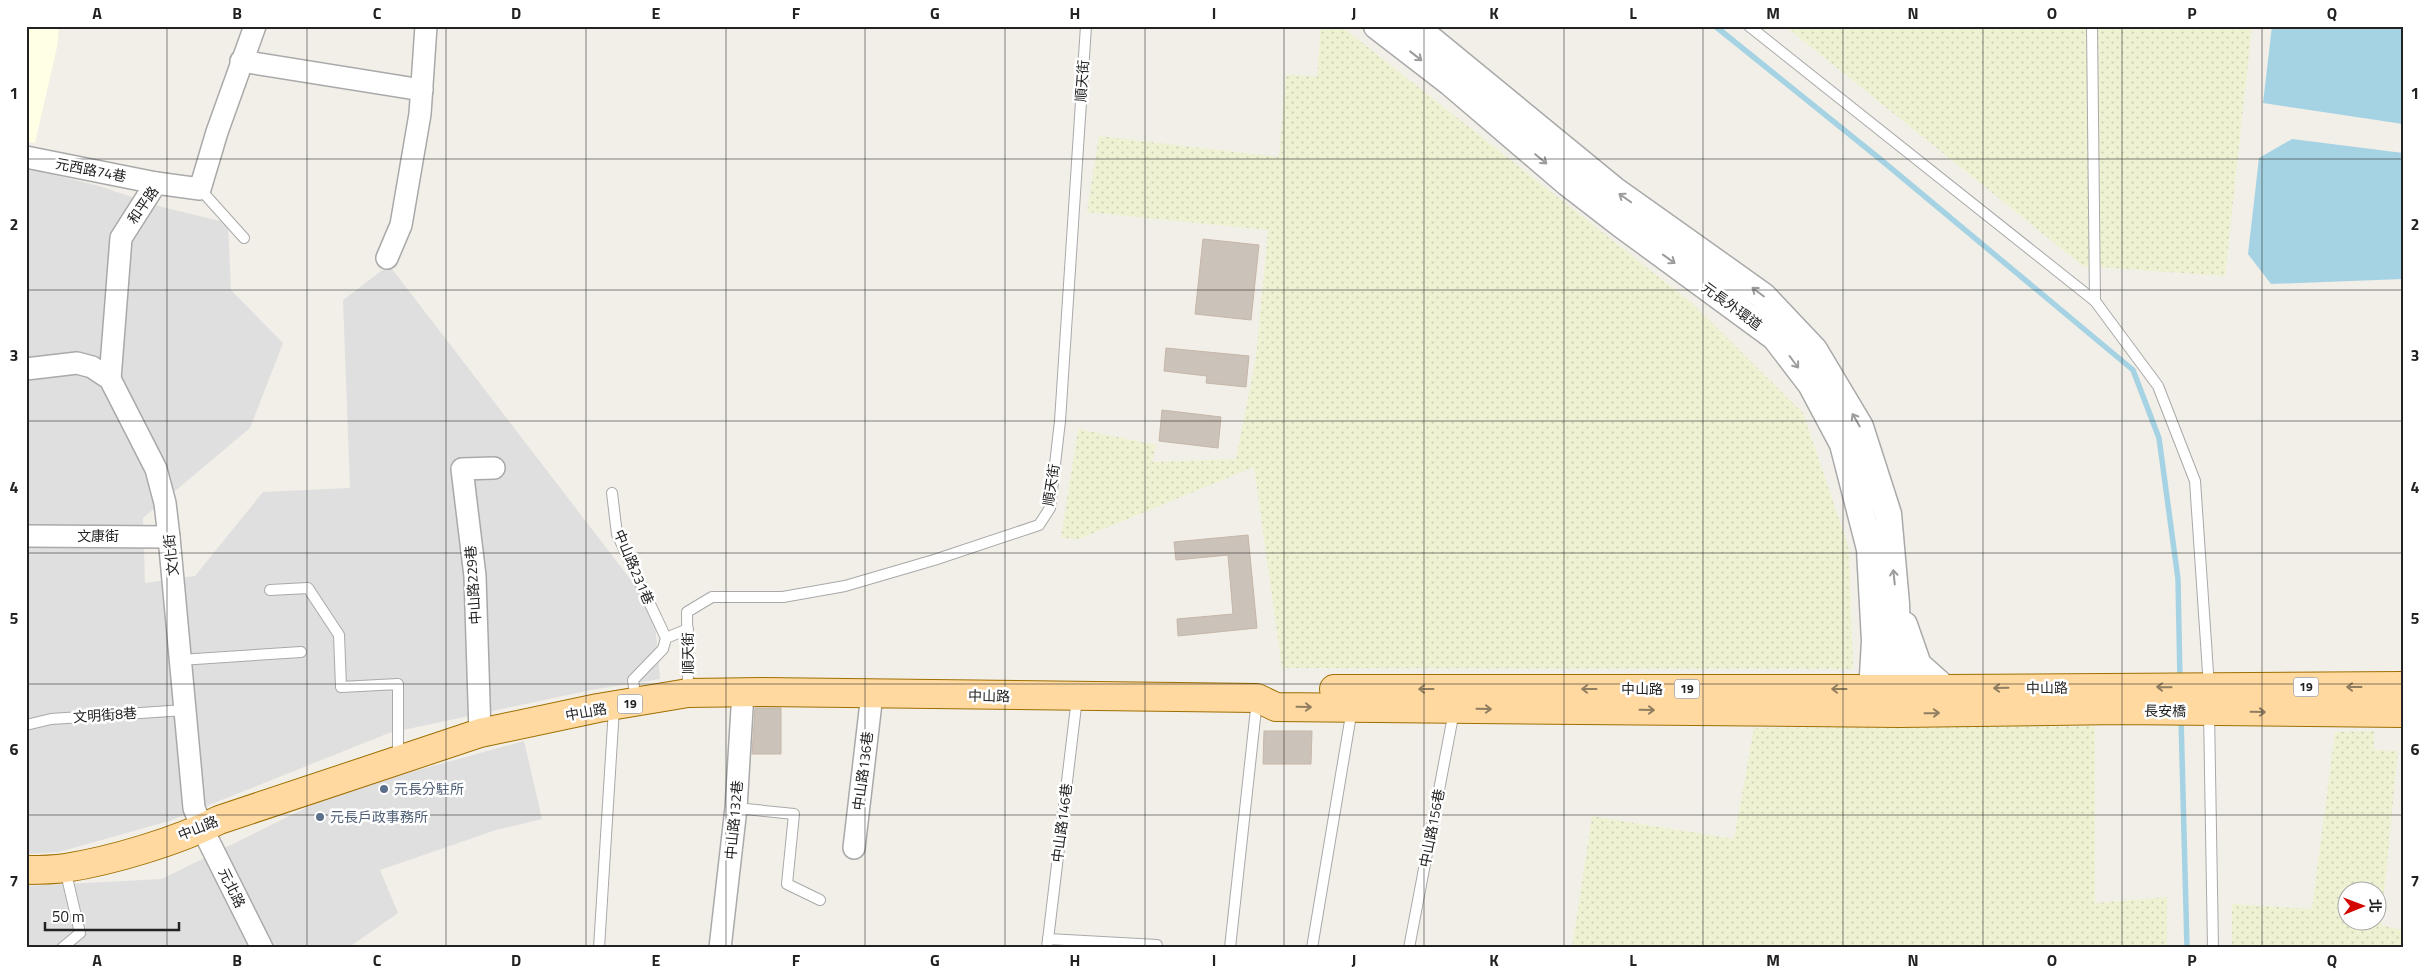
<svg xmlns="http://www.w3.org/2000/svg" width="2429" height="974" font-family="'Titillium Web','Noto Sans TC',sans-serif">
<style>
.residential{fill:#e0dfdf}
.education{fill:#feffe4}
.farmland{fill:url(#farmland-dots);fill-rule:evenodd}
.water{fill:#a5d3e3}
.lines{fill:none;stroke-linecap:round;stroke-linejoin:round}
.stream{stroke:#a5d3e3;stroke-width:5.5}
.building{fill:#cbc2ba;stroke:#c6b6a8}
.service-casing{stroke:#a9a9a9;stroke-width:12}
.minor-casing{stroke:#a9a9a9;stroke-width:24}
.tertiary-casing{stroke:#a9a9a9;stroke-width:29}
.primary-casing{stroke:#9f6f00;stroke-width:30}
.service{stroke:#fff;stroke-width:10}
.minor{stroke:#fff;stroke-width:21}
.tertiary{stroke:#fff;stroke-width:26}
.primary{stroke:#ffd9a0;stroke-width:28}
.oneway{stroke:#9c9c9c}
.oneway2{stroke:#907e61}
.grid{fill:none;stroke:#222;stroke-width:1;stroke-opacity:0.55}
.service-dot{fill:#5c6f8a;stroke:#fff;stroke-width:2}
.labels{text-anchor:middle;stroke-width:5;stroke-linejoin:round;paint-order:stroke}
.shield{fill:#fff;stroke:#646464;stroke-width:1}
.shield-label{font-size:12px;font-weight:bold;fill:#222}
.street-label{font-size:14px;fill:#222;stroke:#fff}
.service-label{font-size:14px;fill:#4e5e75;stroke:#fff;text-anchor:start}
.neatline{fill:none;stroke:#222;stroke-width:2}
.grid-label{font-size:16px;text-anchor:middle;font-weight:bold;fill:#222}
</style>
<defs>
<pattern id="farmland-dots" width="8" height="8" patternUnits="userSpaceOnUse" patternTransform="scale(1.25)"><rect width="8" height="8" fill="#eff2d2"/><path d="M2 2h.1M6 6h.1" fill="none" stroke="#cdcfb4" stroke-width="1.8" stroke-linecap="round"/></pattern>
</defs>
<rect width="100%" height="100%" fill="#f2efe8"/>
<g class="residential">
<path d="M 26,168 L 99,186 L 162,207 L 228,223 L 231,290 L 283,343 L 250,428 L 143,518 L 145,583 L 195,576 L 263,492 L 350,488 L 343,300 L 389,265 L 654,610 L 660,679 L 591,690 L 389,733 L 169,821 L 59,852 L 26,854 Z"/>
<path d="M 524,741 L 542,819 L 496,830 L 380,870 L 398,913 L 348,948 L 26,948 L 26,886 L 162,879 L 338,792 Z"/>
</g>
<path class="education" d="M 26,26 L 59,26 L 57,47 L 35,143 L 26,141 Z"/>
<g class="farmland">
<path d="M 1321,26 L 1341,26 L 1693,304 L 1803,413 L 1849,549 L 1853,669 L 1282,668 L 1254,467 L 1079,539 L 1061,538 L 1078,429 L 1156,445 L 1152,462 L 1236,459 L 1256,357 L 1268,230 L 1087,212 L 1099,136 L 1279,157 L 1286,74 L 1317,77 Z"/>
<path d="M 1785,26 L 2252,26 L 2225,276 L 2083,266 Z"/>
<path d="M 2095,726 L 2095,903 L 2167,897 L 2167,948 L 1572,948 L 1592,816 L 1734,839 L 1754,728 Z"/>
<path d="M 2374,731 L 2374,750 L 2398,751 L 2381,925 L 2403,930 L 2403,948 L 2232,948 L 2232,904 L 2312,909 L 2335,732 ZM 2346,892 L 2376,892 L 2376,922 L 2346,922 Z"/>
</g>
<g class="water">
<path d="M 2272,26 L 2403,26 L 2403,124 L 2263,103 Z"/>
<path d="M 2292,139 L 2403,153 L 2403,279 L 2271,284 L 2248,254 L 2259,158 Z"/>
</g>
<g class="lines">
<g class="stream">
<path d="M 1715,26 L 1880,159 L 2133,370 L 2159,438 L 2178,579 L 2180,681"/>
<path d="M 2181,717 L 2187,948"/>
</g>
</g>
<g class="building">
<path d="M 1203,239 L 1259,245 L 1251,320 L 1195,314 Z"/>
<path d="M 1166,348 L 1249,356 L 1246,387 L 1206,383 L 1207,376 L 1164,371 Z"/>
<path d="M 1162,410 L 1221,417 L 1218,448 L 1159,441 Z"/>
<path d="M 1248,535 L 1257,628 L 1178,636 L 1177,619 L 1233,614 L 1228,555 L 1176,560 L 1174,542 Z"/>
<path d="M 755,708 L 781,708 L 781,754 L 752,754 Z"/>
<path d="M 1264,731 L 1312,731 L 1311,764 L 1263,764 Z"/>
</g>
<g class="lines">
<g class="service-casing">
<g id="service">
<path d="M 1749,26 L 2095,301 L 2158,386 L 2195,481 L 2209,687"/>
<path d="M 2092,26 L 2095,301"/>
<path d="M 200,189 L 244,238"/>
<path d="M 612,493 L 617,534 L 666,638"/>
<path d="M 270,590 L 308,588 L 339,635 L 341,687 L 398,684 L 398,758"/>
<path d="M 180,660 L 301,652"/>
<path d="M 688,691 L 687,612 L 712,597 L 783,597 L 845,586 L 934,560 L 1039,525 L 1050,508 L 1060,421 L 1086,26"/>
<path d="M 636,701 L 633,680 L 663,649 L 666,638 L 688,629"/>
<path d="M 2209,712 L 2213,948"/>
<path d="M 26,725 L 51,719 L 185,710"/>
<path d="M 736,808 L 794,814 L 787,884 L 820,900"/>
<path d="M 1048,939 L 1157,945"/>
<path d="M 62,948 L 80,933 L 65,869"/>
<path d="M 599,948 L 614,708"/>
<path d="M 1047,948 L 1077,698"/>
<path d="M 1230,948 L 1257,700"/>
<path d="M 1312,948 L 1352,709"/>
<path d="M 1409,948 L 1454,711"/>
</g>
</g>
<g class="minor-casing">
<g id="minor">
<path d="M 241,61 L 422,90"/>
<path d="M 26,157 L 156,183 L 200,189 L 217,132 L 255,26"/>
<path d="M 387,258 L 401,225 L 420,114 L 426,26"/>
<path d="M 26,369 L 77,363 L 92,367 L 110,379 L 156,469 L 165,503 L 169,537 L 194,808 L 202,828 L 262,948"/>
<path d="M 110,379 L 121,238 L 156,183"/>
<path d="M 26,536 L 169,537"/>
<path d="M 480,733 L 475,576 L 462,469 L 494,468"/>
<path d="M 854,848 L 872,694"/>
<path d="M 720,948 L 736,808 L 743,692"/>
</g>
</g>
<g class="tertiary-casing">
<g id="tertiary">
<path d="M 1377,26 L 1451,83 L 1568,183 L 1621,224 L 1775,337 L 1811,384 L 1843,444 L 1870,549 L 1875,641 L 1871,710"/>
<path d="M 1414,26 L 1614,190 L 1763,296 L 1814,350 L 1860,427 L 1888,514 L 1896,604 L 1899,710"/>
<path d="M 1904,625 L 1918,665 L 1945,689"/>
</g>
</g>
<g class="primary-casing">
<g id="primary">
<path d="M 1334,689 L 1945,689 L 2403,686"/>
<path d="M 26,870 C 39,870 52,870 65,868 C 111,861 178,841 219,820 L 480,733 L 598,708 L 688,693 L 763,692 L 1257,698 L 1276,707 L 1899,713 L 2120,710 L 2403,713"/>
</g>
</g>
<use href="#service" class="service"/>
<use href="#minor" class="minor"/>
<use href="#tertiary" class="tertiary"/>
<use href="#primary" class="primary"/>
</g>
<defs><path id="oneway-shaft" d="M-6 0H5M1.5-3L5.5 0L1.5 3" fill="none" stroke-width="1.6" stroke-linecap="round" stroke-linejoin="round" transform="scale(1.25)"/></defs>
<g class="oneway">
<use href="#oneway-shaft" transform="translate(1416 56) rotate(38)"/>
<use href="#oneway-shaft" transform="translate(1541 159) rotate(40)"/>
<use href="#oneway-shaft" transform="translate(1625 198) rotate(-145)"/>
<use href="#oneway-shaft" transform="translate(1669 259) rotate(36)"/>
<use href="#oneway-shaft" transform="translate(1758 292) rotate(-143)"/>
<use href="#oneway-shaft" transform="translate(1794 362) rotate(53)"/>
<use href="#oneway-shaft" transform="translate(1856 420) rotate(-120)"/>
<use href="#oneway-shaft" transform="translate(1894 577) rotate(-96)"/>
</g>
<g class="oneway2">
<use href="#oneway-shaft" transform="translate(2164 687) rotate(-179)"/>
<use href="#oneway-shaft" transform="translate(2354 687) rotate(180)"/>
<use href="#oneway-shaft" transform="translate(2001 688) rotate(179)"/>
<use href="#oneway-shaft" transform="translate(1426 689) rotate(180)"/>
<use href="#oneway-shaft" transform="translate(1589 689) rotate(180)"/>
<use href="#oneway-shaft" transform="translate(1839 689) rotate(180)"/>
<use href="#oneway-shaft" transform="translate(1304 707) rotate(1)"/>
<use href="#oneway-shaft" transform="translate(1484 709) rotate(1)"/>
<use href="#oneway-shaft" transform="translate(1647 710) rotate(1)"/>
<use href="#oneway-shaft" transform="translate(2258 712) rotate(1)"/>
<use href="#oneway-shaft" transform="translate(1932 713) rotate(-1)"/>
</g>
<path class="grid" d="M 167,26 L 167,948M 307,26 L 307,948M 446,26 L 446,948M 586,26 L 586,948M 726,26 L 726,948M 865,26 L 865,948M 1005,26 L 1005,948M 1145,26 L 1145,948M 1284,26 L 1284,948M 1424,26 L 1424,948M 1564,26 L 1564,948M 1703,26 L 1703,948M 1843,26 L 1843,948M 1983,26 L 1983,948M 2122,26 L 2122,948M 2262,26 L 2262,948M 26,159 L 2403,159M 26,290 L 2403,290M 26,421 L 2403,421M 26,553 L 2403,553M 26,684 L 2403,684M 26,815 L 2403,815"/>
<g class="service-dot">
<circle cx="384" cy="789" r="5"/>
<circle cx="320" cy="817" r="5"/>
</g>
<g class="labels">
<g class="shield">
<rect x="2293.5" y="677.5" width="25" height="19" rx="4"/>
<rect x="1674.5" y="679.5" width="25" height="19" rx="4"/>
<rect x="617.5" y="694.5" width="25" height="19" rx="4"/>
</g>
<g class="shield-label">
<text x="2306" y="691">19</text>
<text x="1687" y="693">19</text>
<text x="630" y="708">19</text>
</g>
<g class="street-label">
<text transform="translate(1082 81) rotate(-86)" y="5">順天街</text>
<text transform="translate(91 170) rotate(11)" y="5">元西路74巷</text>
<text transform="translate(143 205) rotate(-55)" y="5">和平路</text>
<text transform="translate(1732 306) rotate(36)" y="5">元長外環道</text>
<text transform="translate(1051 485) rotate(-81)" y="5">順天街</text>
<text x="98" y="541">文康街</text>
<text transform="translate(171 555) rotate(-96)" y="5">文化街</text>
<text transform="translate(634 567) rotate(67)" y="5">中山路231巷</text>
<text transform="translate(473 585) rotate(-94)" y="5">中山路229巷</text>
<text transform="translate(688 653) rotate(-91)" y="5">順天街</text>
<text transform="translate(2047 688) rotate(-1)" y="5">中山路</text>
<text x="1642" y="694">中山路</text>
<text transform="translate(989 696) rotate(1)" y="5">中山路</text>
<text transform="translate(2165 711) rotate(1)" y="5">長安橋</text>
<text transform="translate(586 712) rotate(-10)" y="5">中山路</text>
<text transform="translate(105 715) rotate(-4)" y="5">文明街8巷</text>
<text transform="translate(863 771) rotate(-83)" y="5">中山路136巷</text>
<text transform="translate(734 820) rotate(-85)" y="5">中山路132巷</text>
<text transform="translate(1062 823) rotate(-83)" y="5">中山路146巷</text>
<text transform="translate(198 828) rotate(-22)" y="5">中山路</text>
<text transform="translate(1432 828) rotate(-79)" y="5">中山路156巷</text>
<text transform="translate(232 888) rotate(64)" y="5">元北路</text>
</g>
<g class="service-label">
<text x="394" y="794">元長分駐所</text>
<text x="330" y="822">元長戶政事務所</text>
</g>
</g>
<rect width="2429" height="974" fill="none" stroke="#ffffff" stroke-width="55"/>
<g transform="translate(2362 906) rotate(89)"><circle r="24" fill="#ffffff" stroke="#a7a7a7"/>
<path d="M0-4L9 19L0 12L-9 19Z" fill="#d30600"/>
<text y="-8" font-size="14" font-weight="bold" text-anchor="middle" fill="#222222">北</text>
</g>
<path d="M45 922v8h134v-8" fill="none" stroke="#222222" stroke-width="2.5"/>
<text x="52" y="922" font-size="15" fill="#222222" stroke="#ffffff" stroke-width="4" paint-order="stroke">50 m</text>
<rect x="28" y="28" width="2374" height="918" class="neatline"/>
<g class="grid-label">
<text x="97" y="19">A</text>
<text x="237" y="19">B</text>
<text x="377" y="19">C</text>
<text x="516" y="19">D</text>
<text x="656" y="19">E</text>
<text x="796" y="19">F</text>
<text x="935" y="19">G</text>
<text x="1075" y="19">H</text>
<text x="1214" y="19">I</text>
<text x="1354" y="19">J</text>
<text x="1494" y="19">K</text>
<text x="1633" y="19">L</text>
<text x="1773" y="19">M</text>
<text x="1913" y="19">N</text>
<text x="2052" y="19">O</text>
<text x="2192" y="19">P</text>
<text x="2332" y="19">Q</text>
<text x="14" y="99">1</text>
<text x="2415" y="99">1</text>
<text x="14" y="230">2</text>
<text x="2415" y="230">2</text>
<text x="14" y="361">3</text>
<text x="2415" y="361">3</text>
<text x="14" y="493">4</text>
<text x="2415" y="493">4</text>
<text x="14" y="624">5</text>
<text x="2415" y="624">5</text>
<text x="14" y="755">6</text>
<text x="2415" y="755">6</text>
<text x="14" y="887">7</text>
<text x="2415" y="887">7</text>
<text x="97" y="966">A</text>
<text x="237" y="966">B</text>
<text x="377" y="966">C</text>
<text x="516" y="966">D</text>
<text x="656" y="966">E</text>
<text x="796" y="966">F</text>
<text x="935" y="966">G</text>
<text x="1075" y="966">H</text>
<text x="1214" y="966">I</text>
<text x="1354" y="966">J</text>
<text x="1494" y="966">K</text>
<text x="1633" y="966">L</text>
<text x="1773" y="966">M</text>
<text x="1913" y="966">N</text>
<text x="2052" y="966">O</text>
<text x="2192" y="966">P</text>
<text x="2332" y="966">Q</text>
</g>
</svg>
